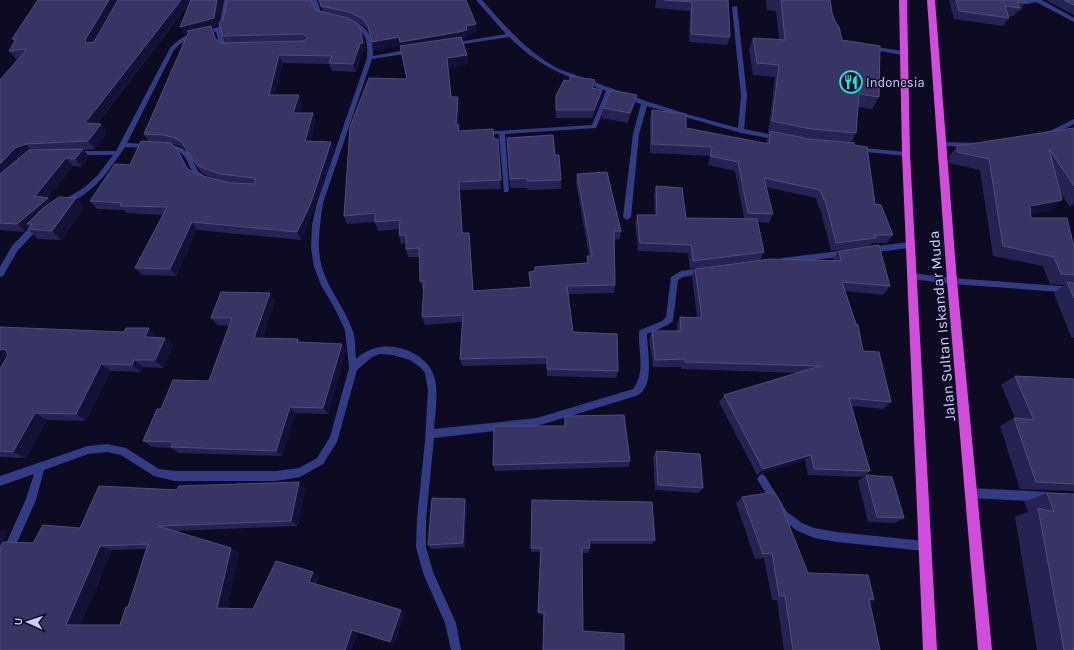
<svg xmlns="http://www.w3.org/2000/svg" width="1074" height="650" font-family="Karla,sans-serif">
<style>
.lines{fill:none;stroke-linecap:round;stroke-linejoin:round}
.service{fill:#323c85;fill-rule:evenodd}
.minor{fill:#323c85;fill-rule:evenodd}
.trunk{fill:#d24ddd;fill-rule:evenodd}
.wall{fill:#252351;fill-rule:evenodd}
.shaded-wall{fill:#131236}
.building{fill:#373564;stroke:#4e4d7c;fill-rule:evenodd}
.labels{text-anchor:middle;stroke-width:3;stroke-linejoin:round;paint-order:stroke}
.far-poi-label{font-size:13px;fill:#ccceff;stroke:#0c0b22;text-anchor:start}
.street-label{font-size:15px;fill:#ccceff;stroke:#0c0b22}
</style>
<rect width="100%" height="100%" fill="#0c0b22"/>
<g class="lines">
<g class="service">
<path d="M 870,46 L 903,51 L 906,53 L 903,55 L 868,49 L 867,48 Z"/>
<path d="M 911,273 L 952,278 L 1074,287 L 1074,293 L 952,284 L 911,279 L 907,276 Z"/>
<path d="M 762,474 L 765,476 L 787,512 L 802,523 L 814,528 L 837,532 L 924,541 L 928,542 L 929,546 L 928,550 L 924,551 L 837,542 L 814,538 L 796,530 L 781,518 L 759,482 L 757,479 L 759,476 Z"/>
</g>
<g class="minor">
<path d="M 224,0 L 230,0 L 225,28 L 221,31 L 226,45 L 230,48 L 230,50 C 219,50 219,41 216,32 C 199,34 186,37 174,50 L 127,143 L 148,144 L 150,144 L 150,148 L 125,147 C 110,169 97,189 73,201 C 69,203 66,206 62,205 L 61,203 L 62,201 L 85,187 L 97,176 L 113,155 L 76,155 L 73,153 L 74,151 L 116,151 L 170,48 L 175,43 L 185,36 L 219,27 Z"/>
<path d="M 311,0 L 317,0 L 322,15 L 327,17 L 327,19 L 318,17 Z"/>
<path d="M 476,0 L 482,0 C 505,26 528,53 559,69 L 646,101 L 690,115 L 738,128 L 741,96 L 732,7 L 737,6 L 747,96 L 744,129 L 778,136 L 781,138 L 778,140 L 741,133 L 647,106 L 639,134 L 631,217 L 627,220 L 623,217 L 633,134 L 641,104 L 611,93 L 596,128 L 505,134 L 509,190 L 508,192 L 504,192 L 499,134 L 483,135 L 480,133 L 481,132 L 592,125 L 606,91 C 565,76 541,68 509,37 L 450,46 L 450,44 L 452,43 L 506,34 Z"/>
<path d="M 1000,0 L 1042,0 L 1074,18 L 1074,22 L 1036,2 L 1028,4 L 1003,2 Z"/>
<path d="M 349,20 C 368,26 373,36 373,56 L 411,49 L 414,51 L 411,53 L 372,59 L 323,203 C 320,224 316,247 322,268 C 329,290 344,307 352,329 C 356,338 355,350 356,359 C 363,353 371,348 381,347 C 401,344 428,356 434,376 C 439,393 435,413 434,429 L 537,418 L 633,389 C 646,373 638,351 639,332 L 640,330 L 662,321 L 666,317 L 671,277 L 681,271 L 703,268 L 706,269 L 707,271 L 706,273 L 683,277 L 678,280 L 673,321 L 668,325 L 647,334 C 647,350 656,388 636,396 L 537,426 L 434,438 L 426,519 L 426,547 L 433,572 L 456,623 L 461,650 L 451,650 L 445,623 L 423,573 L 416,547 L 417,519 L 425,441 L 428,390 L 425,373 L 420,367 L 410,360 L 393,355 L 380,354 L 372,357 L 357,370 L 337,442 L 323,464 L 300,477 L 276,481 L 175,481 L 154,476 L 121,455 L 107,452 L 88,454 L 44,470 L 36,500 L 4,572 L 0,573 L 0,557 L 26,499 L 34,474 L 0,486 L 0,476 L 88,446 L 107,444 L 126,448 L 159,469 L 175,471 L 276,471 L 299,468 L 317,458 L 330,437 L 349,368 L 345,330 L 334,307 L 321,285 L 314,267 L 311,248 L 312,225 L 317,203 L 367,58 C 368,39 366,30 347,23 L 346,22 Z"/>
<path d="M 1074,119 L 1074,124 L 1056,133 L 1047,135 L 1044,133 L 1045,132 L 1052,130 Z"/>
<path d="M 939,142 L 978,143 L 981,145 L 978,147 L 941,146 L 939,146 Z"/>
<path d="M 162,145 C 172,144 185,147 191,156 C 193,161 195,166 198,171 C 201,174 205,176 208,178 L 208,182 C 191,184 191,160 181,153 C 175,149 168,150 162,149 Z"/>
<path d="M 854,147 L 906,152 L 909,154 L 906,156 L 856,151 L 853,149 Z"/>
<path d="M 38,221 L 41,222 L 42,224 L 41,226 L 18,250 L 3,276 L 0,277 L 0,267 L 12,246 L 35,222 Z"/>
<path d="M 909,242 L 913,245 L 909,248 L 869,253 L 865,250 L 869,247 Z"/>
<path d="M 847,250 L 851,253 L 847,256 L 782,264 L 778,261 L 782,258 Z"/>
<path d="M 971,488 L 1048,492 L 1051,494 L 1053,497 L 1051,500 L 1048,502 L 971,498 L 968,496 L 966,493 L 968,490 Z"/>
</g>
<g class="trunk">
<path d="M 899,0 L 907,0 L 910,154 L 937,650 L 923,650 L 902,154 Z"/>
<path d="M 927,0 L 935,0 L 957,281 L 992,650 L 978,650 L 947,281 Z"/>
</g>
</g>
<g class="wall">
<path d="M 118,0 L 222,0 L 218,26 L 212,27 L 215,34 L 217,40 L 221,43 L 226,43 L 223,36 L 315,10 L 323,12 L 318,0 L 466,0 L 477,32 L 468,34 L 468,38 L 461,40 L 467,55 L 468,64 L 448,68 L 451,97 L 459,106 L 458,125 L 460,131 L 494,139 L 498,139 L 501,189 L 460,190 L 463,233 L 469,233 L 470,241 L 473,291 L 530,287 L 529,272 L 535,271 L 535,267 L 587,264 L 587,256 L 589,256 L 576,183 L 577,174 L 621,231 L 620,239 L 614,240 L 615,285 L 614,293 L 568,294 L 573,332 L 618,371 L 616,378 L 547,376 L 547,364 L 462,366 L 460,359 L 462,322 L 425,325 L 422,317 L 424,289 L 423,290 L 420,281 L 420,257 L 408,257 L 406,249 L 406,243 L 401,244 L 399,235 L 399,229 L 378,231 L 375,222 L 347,224 L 344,216 L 407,79 L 400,45 L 374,50 L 370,34 L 365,27 L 351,20 L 361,31 L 364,39 L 365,52 L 362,52 L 356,72 L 332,71 L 329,64 L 283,63 L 274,95 L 302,103 L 299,113 L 313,113 L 316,121 L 310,141 L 334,150 L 313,212 L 301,240 L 197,230 L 176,276 L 142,275 L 135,268 L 163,215 L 127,213 L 124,210 L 97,209 L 90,201 L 130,165 L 149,142 L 144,134 L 188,34 L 184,35 L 191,1 L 97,124 L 101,124 L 107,132 L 95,149 L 83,150 L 89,157 L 82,167 L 73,166 L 48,198 L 52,202 L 76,198 L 84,208 L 61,240 L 38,239 L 28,229 L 29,229 L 25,232 L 0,230 L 0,80 L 19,58 L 16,59 L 9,51 L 15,42 L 12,39 ZM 160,142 L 169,143 L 180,146 L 187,150 L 197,167 L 203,174 L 225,182 L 243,184 L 231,183 L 195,174 L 188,169 L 182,157 Z"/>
<path d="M 656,0 L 729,0 L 729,2 L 728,2 L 730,37 L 727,45 L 689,42 L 690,11 L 655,8 Z"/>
<path d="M 766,0 L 830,0 L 832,13 L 842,40 L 879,97 L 872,109 L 858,107 L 856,133 L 851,143 L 854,145 L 875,204 L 893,235 L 887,243 L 872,243 L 870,246 L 831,251 L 820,208 L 819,208 L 816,198 L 766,187 L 773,214 L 769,223 L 758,222 L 764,252 L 760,260 L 690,269 L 688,253 L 638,251 L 635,223 L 637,215 L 655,215 L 654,195 L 656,186 L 686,218 L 744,218 L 735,171 L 708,165 L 710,156 L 650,153 L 650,119 L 652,110 L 686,128 L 766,144 L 767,140 L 769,133 L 768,133 L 775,77 L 753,75 L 749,50 L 753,38 L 779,39 L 776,11 L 767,10 Z"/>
<path d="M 949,0 L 1024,0 L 1025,3 L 1020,11 L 1018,11 L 1014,16 L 1008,16 L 1009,18 L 1003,26 L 954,19 Z"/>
<path d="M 1048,0 L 1074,0 L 1074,15 L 1047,1 Z"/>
<path d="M 594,88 L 602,98 L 593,118 L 556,118 L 556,96 Z"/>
<path d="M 635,104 L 628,123 L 602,118 L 603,108 Z"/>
<path d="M 1074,128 L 1074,206 L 1070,207 L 1059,191 L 1051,210 L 1031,214 L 1031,218 L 1074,247 L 1074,282 L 1073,283 L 1074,283 L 1074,338 L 1071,337 L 1054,293 L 1064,285 L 1050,284 L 1043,266 L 993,256 L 980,170 L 949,163 L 949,156 L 957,146 Z"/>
<path d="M 507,138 L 555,155 L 561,180 L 561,189 L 527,190 L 527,188 L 510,188 Z"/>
<path d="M 839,251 L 890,286 L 883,295 L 845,291 L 863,351 L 891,402 L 883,409 L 852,406 L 870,471 L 862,477 L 808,475 L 805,460 L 757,475 L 719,402 L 724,395 L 797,373 L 682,369 L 681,367 L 653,367 L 649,339 L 652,331 L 677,331 L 677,325 L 680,317 L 697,317 L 692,277 L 695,269 L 833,261 L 833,259 Z"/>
<path d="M 275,301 L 262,338 L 298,339 L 300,342 L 346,351 L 328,414 L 295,413 L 282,456 L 179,453 L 171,448 L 152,447 L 143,441 L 161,409 L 209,381 L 229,326 L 217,325 L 211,318 Z"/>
<path d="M 0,327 L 157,336 L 157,337 L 165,338 L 173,345 L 163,368 L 143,367 L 141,372 L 111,371 L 86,421 L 47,420 L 26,458 L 0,457 Z"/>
<path d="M 1015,376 L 1074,379 L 1074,491 L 1072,491 L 1020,489 L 1000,426 L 1014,418 L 1015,418 L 1001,385 Z"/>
<path d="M 565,416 L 630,461 L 628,467 L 495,471 L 493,465 L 564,426 Z"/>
<path d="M 656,451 L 703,488 L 699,493 L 655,490 L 653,457 Z"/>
<path d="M 866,475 L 904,518 L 894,523 L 868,522 L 858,481 Z"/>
<path d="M 299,482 L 305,488 L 298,526 L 174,531 L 239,552 L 227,608 L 253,609 L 313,572 L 319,576 L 316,584 L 401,610 L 405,613 L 394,643 L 358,632 L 351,650 L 0,650 L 0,530 L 7,532 L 0,544 L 33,543 L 80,528 L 177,490 ZM 146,549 L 128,607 L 120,625 L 80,625 L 112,550 Z"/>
<path d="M 1047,493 L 1074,494 L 1074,650 L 1037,650 L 1015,517 L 1028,512 L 1024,502 Z"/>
<path d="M 742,497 L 808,573 L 874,600 L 869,601 L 880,650 L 784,650 L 777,600 L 772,600 L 764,558 L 755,559 L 736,503 Z"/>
<path d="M 532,500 L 655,540 L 652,544 L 590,544 L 590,548 L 588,553 L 582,553 L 583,631 L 624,650 L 544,615 L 538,614 L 540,552 L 531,552 Z"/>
<path d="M 467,504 L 465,547 L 431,549 L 428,545 Z"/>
</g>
<g class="shaded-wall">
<path d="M 109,0 L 118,0 L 92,51 L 85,40 Z"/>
<path d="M 181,0 L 191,0 L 91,131 L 85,123 Z"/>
<path d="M 217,0 L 222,0 L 218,26 L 212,27 L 215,34 L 219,46 L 187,31 L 189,33 L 184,35 L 180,27 Z"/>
<path d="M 476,24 L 477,32 L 468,34 L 468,38 L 460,40 L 401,50 L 400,45 L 374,50 L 372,42 L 466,26 Z"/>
<path d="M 361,31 L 364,39 L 365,52 L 362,52 L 356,72 L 353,64 Z"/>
<path d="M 279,55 L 283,63 L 272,103 L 269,95 Z"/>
<path d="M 467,55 L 468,64 L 448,68 L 452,107 L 447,58 Z"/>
<path d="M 595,80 L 594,88 L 592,88 Z"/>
<path d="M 602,90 L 602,98 L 593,118 L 594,110 Z"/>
<path d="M 299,95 L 302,103 L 296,121 L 293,113 Z"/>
<path d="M 637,95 L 635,104 L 628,123 L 630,113 Z"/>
<path d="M 458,97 L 459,106 L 458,134 L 456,125 Z"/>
<path d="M 313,113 L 316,121 L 308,149 L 305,141 Z"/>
<path d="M 101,124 L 107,132 L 95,149 L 88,141 Z"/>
<path d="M 331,142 L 334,150 L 313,212 L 301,240 L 297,232 Z"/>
<path d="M 26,144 L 33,152 L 0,177 L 0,164 L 15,148 Z"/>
<path d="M 83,149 L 89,157 L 82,167 L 75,159 Z"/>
<path d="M 177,149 L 182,157 L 192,176 L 187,168 Z"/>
<path d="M 66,158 L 73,166 L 48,198 L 55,205 L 32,224 L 27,224 L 30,227 L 25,232 L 17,224 L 35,196 Z"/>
<path d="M 459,182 L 460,190 L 464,242 L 462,233 Z"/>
<path d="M 76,198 L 84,208 L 61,240 L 52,231 Z"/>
<path d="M 1062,200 L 1051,210 L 1020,216 L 1030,206 Z"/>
<path d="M 1074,203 L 1074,206 L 1070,207 Z"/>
<path d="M 192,222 L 197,230 L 176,276 L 170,269 Z"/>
<path d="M 469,233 L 470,241 L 474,299 L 473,291 Z"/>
<path d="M 270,293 L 275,301 L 259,346 L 254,338 Z"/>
<path d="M 149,328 L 157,336 L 153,345 L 145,337 Z"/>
<path d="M 165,338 L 173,345 L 163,368 L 155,360 Z"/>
<path d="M 342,344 L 346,351 L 328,414 L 323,408 Z"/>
<path d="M 2,349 L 14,357 L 0,375 L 0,350 Z"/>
<path d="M 134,360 L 143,367 L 141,372 L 132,365 Z"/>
<path d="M 101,364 L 111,371 L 86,421 L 76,414 Z"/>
<path d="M 290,407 L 295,413 L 282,456 L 276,451 Z"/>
<path d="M 35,413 L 47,420 L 26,458 L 13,452 Z"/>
<path d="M 811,455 L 805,460 L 757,475 L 763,469 Z"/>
<path d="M 299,482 L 305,488 L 298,526 L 291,521 Z"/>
<path d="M 465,499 L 467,504 L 465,547 L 463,543 Z"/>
<path d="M 0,530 L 7,532 L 0,544 L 4,545 L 0,554 Z"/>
<path d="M 100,546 L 112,550 L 79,627 L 66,625 Z"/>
<path d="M 231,548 L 239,552 L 227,610 L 217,608 Z"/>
<path d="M 313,572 L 319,576 L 315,586 L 309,582 Z"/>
<path d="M 401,610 L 405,613 L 394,643 L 390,642 Z"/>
<path d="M 352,630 L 358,632 L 351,650 L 345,650 Z"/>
</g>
<g class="building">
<path d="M 38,0 L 109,0 L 85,40 L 86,43 L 94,42 L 118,0 L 181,0 L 85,123 L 101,124 L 88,141 L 26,144 L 15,148 L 0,164 L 0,80 L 27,49 L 9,51 L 16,39 L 12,39 Z"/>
<path d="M 191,0 L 217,0 L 214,18 L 180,27 Z"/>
<path d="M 227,0 L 311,0 L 315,10 L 348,18 L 358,24 L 361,31 L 363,43 L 360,44 L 353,64 L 329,63 L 332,56 L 279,55 L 269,95 L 299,95 L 293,113 L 313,113 L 305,141 L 331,142 L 310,205 L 297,232 L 192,222 L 170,269 L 135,268 L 167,207 L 120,206 L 122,203 L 90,201 L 115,164 L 130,165 L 141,141 L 171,143 L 177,149 L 187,168 L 195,174 L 231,183 L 255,184 L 255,179 L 254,178 L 220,174 L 198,166 L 192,159 L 182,142 L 175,138 L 164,135 L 144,134 L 189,31 L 187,31 L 211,26 L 215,38 L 221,43 L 303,41 L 308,38 L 303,34 L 223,36 L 219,23 L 223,20 Z"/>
<path d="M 319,0 L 466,0 L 476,24 L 466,26 L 467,30 L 459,32 L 400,42 L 399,37 L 372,42 L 368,26 L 363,19 L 349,12 L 321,6 Z"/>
<path d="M 664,0 L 728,0 L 730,37 L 691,34 L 692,2 Z"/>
<path d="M 781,0 L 830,0 L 832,13 L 835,21 L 839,27 L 842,40 L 880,46 L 879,97 L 859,94 L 856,133 L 811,129 L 772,121 L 779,65 L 757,63 L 753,38 L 785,40 Z"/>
<path d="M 956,0 L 1024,0 L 1025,3 L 1017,2 L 1020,8 L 1005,6 L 1009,18 L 959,11 Z"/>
<path d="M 1064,0 L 1074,0 L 1074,5 Z"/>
<path d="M 461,37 L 467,55 L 447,58 L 451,97 L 458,97 L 456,125 L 459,125 L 458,131 L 493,129 L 494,139 L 498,139 L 501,180 L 459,182 L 462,233 L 469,233 L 473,291 L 531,287 L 529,272 L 535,271 L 535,267 L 588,263 L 587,256 L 592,256 L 577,174 L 607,172 L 621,231 L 614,231 L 615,285 L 567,286 L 573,332 L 617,334 L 618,371 L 547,369 L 547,357 L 460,359 L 463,315 L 422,317 L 424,281 L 420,281 L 419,248 L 406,249 L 406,235 L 399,235 L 400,220 L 375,222 L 375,213 L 344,216 L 350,127 L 369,78 L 407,79 L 400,46 Z"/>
<path d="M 571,76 L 595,80 L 592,88 L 602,90 L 594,110 L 556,110 L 556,96 L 564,80 L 569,81 Z"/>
<path d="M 611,90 L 637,95 L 630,113 L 603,108 Z"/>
<path d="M 652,110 L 686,114 L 686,128 L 769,144 L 770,131 L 809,139 L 854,143 L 854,145 L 867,147 L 875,204 L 881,205 L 893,235 L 875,235 L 876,238 L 836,243 L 825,200 L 824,200 L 820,190 L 764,178 L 773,214 L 748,213 L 738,162 L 710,156 L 712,147 L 652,144 Z"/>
<path d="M 1074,128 L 1074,186 L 1049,149 L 1062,200 L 1030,206 L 1031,218 L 1067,218 L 1074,247 L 1074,275 L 1061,274 L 1054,257 L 1003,246 L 989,159 L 957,152 L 957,146 Z"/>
<path d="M 553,135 L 555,155 L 559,155 L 561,180 L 527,181 L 527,178 L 510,179 L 507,138 Z"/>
<path d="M 83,149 L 75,159 L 66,158 L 35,196 L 48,198 L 17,224 L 0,223 L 0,174 L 29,150 Z"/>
<path d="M 656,186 L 682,188 L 686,218 L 757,219 L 764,252 L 693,261 L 691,245 L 640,243 L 637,215 L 657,215 Z"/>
<path d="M 59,197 L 76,198 L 52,231 L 28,229 L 32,224 L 27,224 L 43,208 Z"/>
<path d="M 879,245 L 890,286 L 842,282 L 856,324 L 858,325 L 863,351 L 879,352 L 891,402 L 849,398 L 870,471 L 814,469 L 811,455 L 763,469 L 724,395 L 820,366 L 685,362 L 685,359 L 655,360 L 652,331 L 681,331 L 680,317 L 702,318 L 695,269 L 770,259 L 841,261 L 839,251 Z"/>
<path d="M 1067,282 L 1074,283 L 1074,298 Z"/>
<path d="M 221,292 L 270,293 L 254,338 L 298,339 L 297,342 L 342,344 L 323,408 L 290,407 L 276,451 L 171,447 L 173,442 L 143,441 L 157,409 L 161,409 L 173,380 L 209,381 L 232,318 L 211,318 Z"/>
<path d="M 0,327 L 124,332 L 126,328 L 149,328 L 145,337 L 165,338 L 155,360 L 134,360 L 132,365 L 101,364 L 76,414 L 35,413 L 13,452 L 0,451 L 0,369 L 8,355 L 6,350 L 2,349 L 0,350 Z"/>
<path d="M 1015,376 L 1074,379 L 1074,484 L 1036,482 L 1014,418 L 1034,420 Z"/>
<path d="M 624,415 L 630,461 L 493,465 L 494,426 L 565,426 L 565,416 Z"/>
<path d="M 656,451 L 700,454 L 703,488 L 658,485 Z"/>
<path d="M 866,475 L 892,477 L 904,518 L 877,517 Z"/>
<path d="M 299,482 L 291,521 L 158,526 L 231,548 L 217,608 L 253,609 L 276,561 L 313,572 L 309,582 L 401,610 L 390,642 L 352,630 L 345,650 L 0,650 L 0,547 L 3,542 L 33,543 L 43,525 L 80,528 L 99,486 L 177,490 L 179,486 ZM 148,544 L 128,607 L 126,607 L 120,625 L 66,625 L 100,546 Z"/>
<path d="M 774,492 L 779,500 L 808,573 L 868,575 L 874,600 L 869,599 L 880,650 L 793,650 L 785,596 L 779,596 L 772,553 L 763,554 L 742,497 Z"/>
<path d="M 1047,493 L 1074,494 L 1074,650 L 1064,650 L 1038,508 L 1054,512 Z"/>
<path d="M 432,498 L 465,499 L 463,543 L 428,545 Z"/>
<path d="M 532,500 L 652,502 L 655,540 L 589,540 L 590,548 L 582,548 L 583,631 L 624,634 L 624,650 L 543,650 L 544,612 L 538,612 L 541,548 L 531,548 Z"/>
</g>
<defs>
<g id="restaurant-ring" transform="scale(1.15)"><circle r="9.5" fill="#0c0b22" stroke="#00f7ea" stroke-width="1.5"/><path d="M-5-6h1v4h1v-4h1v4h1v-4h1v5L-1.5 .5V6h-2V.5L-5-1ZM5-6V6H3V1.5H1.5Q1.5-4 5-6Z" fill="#00f7ea"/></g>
</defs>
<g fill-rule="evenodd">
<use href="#restaurant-ring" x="851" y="82"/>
</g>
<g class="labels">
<g class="far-poi-label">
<text x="866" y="87">Indonesia</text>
</g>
<g class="street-label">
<text transform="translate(942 326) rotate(-95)" y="5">Jalan Sultan Iskandar Muda</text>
</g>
</g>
<g transform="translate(28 622) rotate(273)" stroke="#0c0b22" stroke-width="3" paint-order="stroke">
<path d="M0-3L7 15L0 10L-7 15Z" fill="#ccceff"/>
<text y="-6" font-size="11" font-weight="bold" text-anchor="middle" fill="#ccceff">U</text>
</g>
</svg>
